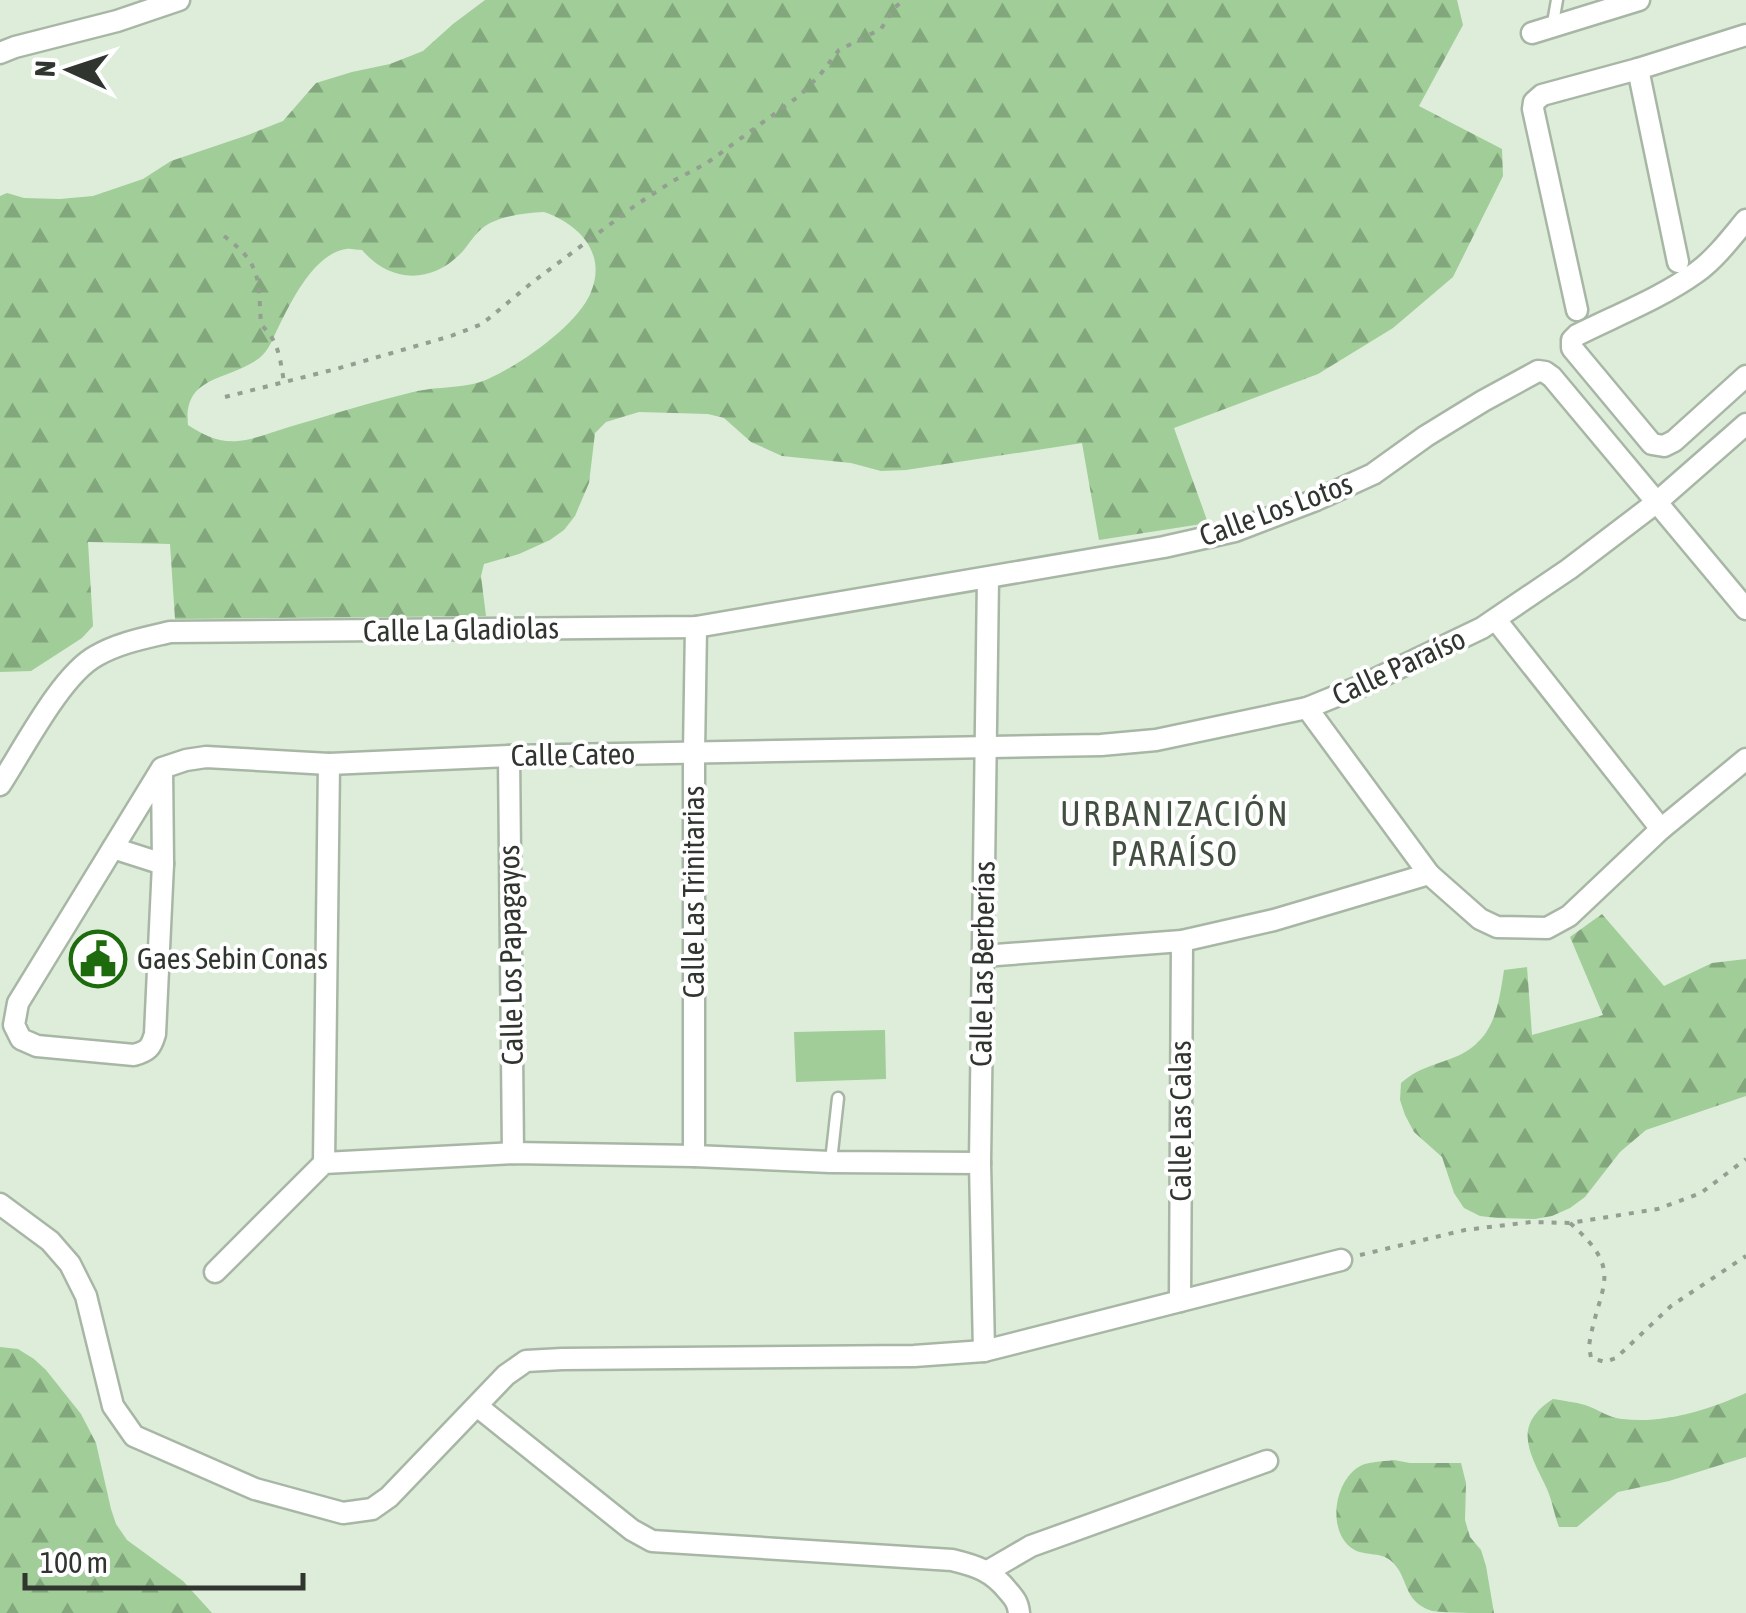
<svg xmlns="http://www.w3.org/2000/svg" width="1746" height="1613" font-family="'Asap Condensed',sans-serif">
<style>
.forest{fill:url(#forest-firs);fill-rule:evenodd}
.pitch{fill:#a0cd98}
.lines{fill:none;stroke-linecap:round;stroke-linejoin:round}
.lane-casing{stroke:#a8b7a5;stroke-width:15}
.street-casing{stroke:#a8b7a5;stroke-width:25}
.path{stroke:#939f91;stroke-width:4;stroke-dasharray:5 8;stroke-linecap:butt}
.lane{stroke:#fff;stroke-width:10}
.street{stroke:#fff;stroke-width:20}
.labels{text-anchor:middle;stroke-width:8;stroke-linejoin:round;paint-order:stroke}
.street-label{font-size:30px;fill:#30362f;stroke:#fff}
.poi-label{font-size:30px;fill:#30362f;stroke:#fff;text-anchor:start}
.quarter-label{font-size:35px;letter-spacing:2.5px;fill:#435041;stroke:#fff}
</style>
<defs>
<pattern id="forest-firs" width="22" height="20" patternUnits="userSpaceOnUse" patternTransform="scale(2.5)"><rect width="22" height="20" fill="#a0cd98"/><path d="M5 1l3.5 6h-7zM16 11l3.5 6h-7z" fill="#83a77c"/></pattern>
</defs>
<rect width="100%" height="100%" fill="#ddedda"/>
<g class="forest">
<path d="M 485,0 L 1457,0 L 1463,25 L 1419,106 L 1502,149 L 1503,176 L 1453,277 L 1393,328 L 1318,374 L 1174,428 L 1208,523 L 1099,540 L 1082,443 L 906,470 L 881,471 L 851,463 L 782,456 L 751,442 L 724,418 L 708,414 L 639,412 L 606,422 L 595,433 L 589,483 L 575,516 L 564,530 L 550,540 L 519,554 L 484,564 L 481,576 L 486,616 L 175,619 L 170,544 L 88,542 L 93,626 L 82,638 L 31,671 L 0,672 L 0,196 L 7,193 L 24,198 L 60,199 L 93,196 L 143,179 L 171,161 L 248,135 L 283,121 L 316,83 L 352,72 L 390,64 L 423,51 L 453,24 ZM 544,212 C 579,224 607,253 591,292 C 578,325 520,365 488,379 C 466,389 437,386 413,392 C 372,402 330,415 289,427 C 273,432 255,439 238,441 C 219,443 203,435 188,425 C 183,377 224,381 255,361 C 267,354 271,343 277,330 C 290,304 313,254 346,249 C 351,248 356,250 362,250 C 391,284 433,284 463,251 C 472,240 477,230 490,223 C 507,215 526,213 544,212 Z"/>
<path d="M 1602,914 L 1664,986 L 1712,963 L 1746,959 L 1746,1096 L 1646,1130 L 1620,1152 L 1585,1197 L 1570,1208 L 1552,1216 L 1535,1219 L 1497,1218 L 1480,1216 L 1464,1208 L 1454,1193 L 1442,1157 L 1414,1132 L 1405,1115 L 1400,1100 L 1401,1083 C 1417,1069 1431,1066 1450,1059 C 1493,1044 1498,1010 1504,970 L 1527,967 L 1532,1035 L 1603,1015 L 1570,937 Z"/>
<path d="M 0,1347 L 18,1349 L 34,1359 L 46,1370 L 81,1414 L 96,1443 L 111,1509 L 116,1524 L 127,1540 L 183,1581 L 212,1613 L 0,1613 Z"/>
<path d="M 1746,1393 L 1746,1457 L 1669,1481 L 1618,1492 L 1577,1527 L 1559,1527 C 1554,1514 1552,1500 1547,1489 C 1530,1453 1511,1426 1553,1399 C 1564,1401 1575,1402 1585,1405 C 1598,1409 1609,1418 1622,1419 C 1665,1424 1708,1410 1746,1393 Z"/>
<path d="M 1394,1460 L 1410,1463 L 1461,1463 L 1466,1483 L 1465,1520 L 1470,1537 L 1481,1550 L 1486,1566 L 1494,1613 C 1475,1613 1450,1613 1432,1611 C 1401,1601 1410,1576 1390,1560 C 1380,1552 1364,1556 1353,1549 C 1327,1532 1334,1484 1357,1468 C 1366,1461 1382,1462 1394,1460 Z"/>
</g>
<path class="pitch" d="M 885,1030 L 886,1079 L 796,1082 L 794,1032 Z"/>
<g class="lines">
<g class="lane-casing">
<g id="lane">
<path d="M 1556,24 L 1554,17 L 1557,0"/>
<path d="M 831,1161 L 838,1098"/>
</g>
</g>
<g class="street-casing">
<g id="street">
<path d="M 1532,33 L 1639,0"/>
<path d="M 0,53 L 15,47 L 117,21 L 179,0"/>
<path d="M 1638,69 L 1678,262"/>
<path d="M 1746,220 C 1731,238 1716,258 1697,272 C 1661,298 1617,315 1577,335 L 1572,340 L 1572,348 L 1652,444 L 1664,446 L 1674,441 L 1746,376"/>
<path d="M 1577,310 L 1533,109 L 1534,102 L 1542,95 L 1638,69 L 1746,35"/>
<path d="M 1496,620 L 1661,829"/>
<path d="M 1307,708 L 1429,874 L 1480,919 L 1497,927 L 1547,928 L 1569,916 L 1661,829 L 1746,759"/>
<path d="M 509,756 L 513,1153"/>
<path d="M 162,768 L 163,864 L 155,1034 C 151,1048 148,1051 134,1055 L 37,1046 L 21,1039 L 14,1025 L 18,1003 L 162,768 L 186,760 L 206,757 L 329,764 L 509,756 L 1101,745 L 1156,740 L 1307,708 L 1361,686 L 1482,628 L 1569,569 L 1657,502 L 1746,424"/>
<path d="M 0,785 C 23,750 61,675 96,656 C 118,643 145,638 170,632 L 696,627 L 1164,547 L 1235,531 L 1316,500 L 1373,474 L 1426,436 L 1483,401 L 1538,371 L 1545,372 L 1552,377 L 1746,609"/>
<path d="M 113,848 L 163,864"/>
<path d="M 983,956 L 1182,941 L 1274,920 L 1429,874"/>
<path d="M 694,1156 L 694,752 L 696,627"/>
<path d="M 324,1163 L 329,764"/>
<path d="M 0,1204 L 50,1241 L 70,1264 L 86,1296 L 113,1406 L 134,1436 L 255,1489 L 343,1513 L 372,1509 L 389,1497 L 506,1375 L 526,1361 L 562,1359 L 914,1356 L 984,1351 L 1341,1260"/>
<path d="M 215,1272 L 324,1163 L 513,1153 L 694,1156 L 830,1162 L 980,1163"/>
<path d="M 1180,1301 L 1182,941"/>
<path d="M 984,1351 L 980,1163 L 988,578"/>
<path d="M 477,1406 L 632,1530 L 652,1541 L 952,1560 C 977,1566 992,1571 1008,1591 C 1015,1599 1018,1603 1019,1613"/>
<path d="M 988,1571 L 1031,1546 L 1267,1461"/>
</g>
</g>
<g class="path">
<path d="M 224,236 C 263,265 258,280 261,325 C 279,341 280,359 284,382"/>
<path d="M 225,397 L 336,369 L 451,336 L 482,324 L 534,281 L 636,205 L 673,181 L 707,163 L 799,96 L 819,76 L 839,50 L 881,29 L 894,8 L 904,0"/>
<path d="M 1570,1223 C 1627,1273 1598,1285 1589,1346 L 1591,1358 L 1605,1362 L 1616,1358 L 1671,1306 L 1746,1256"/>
<path d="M 1360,1255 L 1465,1230 L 1531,1222 L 1570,1223 L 1658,1209 L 1701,1193 L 1746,1159"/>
</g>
<use href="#lane" class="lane"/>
<use href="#street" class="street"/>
</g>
<defs>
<g id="civic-ring" transform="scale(2.875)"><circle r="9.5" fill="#fff" stroke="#1e6b0d" stroke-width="1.5"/><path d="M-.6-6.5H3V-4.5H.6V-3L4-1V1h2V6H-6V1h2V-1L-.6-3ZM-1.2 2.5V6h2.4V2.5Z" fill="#1e6b0d"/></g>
</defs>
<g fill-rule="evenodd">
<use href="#civic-ring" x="98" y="959"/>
</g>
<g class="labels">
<g class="street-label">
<text transform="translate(1276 510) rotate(-20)" y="10">Calle Los Lotos</text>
<text transform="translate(461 630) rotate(-1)" y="10">Calle La Gladiolas</text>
<text transform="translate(1399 667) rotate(-25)" y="10">Calle Paraíso</text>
<text transform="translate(573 755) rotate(-1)" y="10">Calle Cateo</text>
<text transform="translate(694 892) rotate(-90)" y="10">Calle Las Trinitarias</text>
<text transform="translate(511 955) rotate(-91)" y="10">Calle Los Papagayos</text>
<text transform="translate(983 964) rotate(-89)" y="10">Calle Las Berberías</text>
<text transform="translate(1181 1121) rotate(-90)" y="10">Calle Las Calas</text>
</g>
<g class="poi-label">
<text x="137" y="969">Gaes Sebin Conas</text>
</g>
<g class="quarter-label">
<text x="1175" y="826">URBANIZACIÓN<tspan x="1175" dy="40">PARAÍSO</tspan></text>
</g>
</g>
<g transform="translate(70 70) rotate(273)" stroke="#ffffff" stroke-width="8" paint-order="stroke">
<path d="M0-8L18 38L0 25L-18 38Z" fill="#30362f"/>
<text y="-15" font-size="28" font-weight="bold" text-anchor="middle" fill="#30362f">N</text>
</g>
<path d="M25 1573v15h278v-15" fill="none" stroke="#30362f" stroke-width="5"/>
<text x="40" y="1573" font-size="30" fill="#30362f" stroke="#ffffff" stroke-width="8" paint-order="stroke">100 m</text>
</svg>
